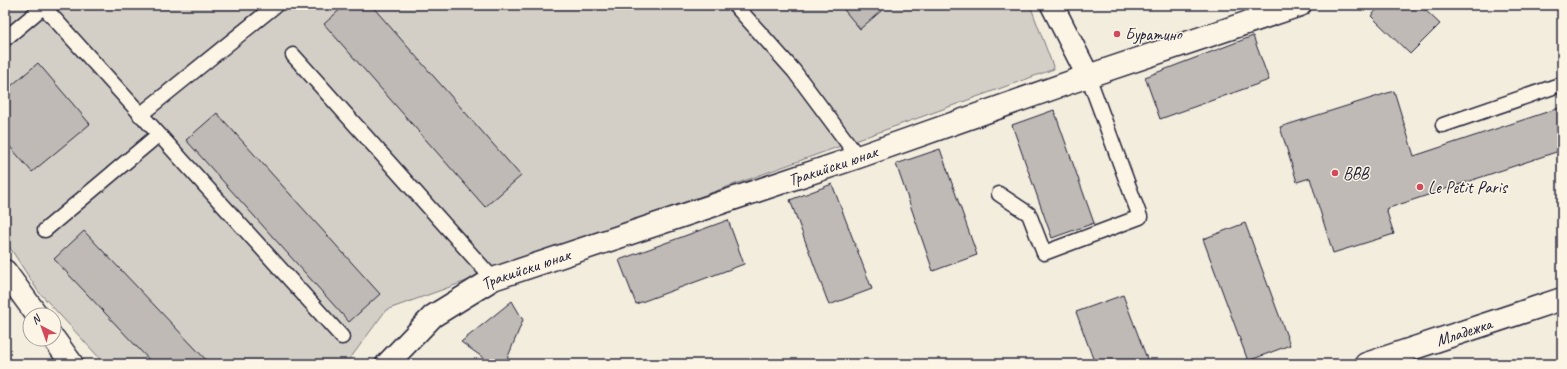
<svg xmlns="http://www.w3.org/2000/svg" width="1567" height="369" font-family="Caveat,sans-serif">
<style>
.green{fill:#d4cfc6;stroke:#7b7880}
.building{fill:#bfbab6;stroke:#22223b}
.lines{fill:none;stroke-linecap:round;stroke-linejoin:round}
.lane-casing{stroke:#22223b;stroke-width:17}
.street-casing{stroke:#22223b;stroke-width:25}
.secondary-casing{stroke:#22223b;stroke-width:25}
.lane{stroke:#fcf5e5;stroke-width:14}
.street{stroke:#fcf5e5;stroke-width:22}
.secondary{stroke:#fcf5e5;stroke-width:22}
.poi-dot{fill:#d1495b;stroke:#fcf5e5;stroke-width:1.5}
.labels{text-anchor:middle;stroke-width:3;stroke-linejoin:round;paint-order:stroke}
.poi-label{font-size:17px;fill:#22223b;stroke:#fcf5e5;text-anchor:start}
.street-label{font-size:17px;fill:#22223b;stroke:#fcf5e5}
</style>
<rect width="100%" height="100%" fill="#f3edde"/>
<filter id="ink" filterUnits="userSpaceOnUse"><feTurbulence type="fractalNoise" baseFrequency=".025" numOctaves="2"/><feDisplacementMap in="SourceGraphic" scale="8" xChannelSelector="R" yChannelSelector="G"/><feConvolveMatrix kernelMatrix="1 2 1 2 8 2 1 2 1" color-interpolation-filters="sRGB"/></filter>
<g filter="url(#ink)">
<path class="green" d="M 5,5 L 1030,5 L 1054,69 L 386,310 L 346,364 L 105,364 L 38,291 L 5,240 Z"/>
<g class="building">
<path d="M 345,5 L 371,5 L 521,176 L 485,207 L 324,24 Z"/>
<path d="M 840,5 L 888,5 L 860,29 Z"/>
<path d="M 1381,5 L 1420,5 L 1440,24 L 1410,54 L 1371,16 Z"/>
<path d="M 1253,36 L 1269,80 L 1160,119 L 1145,77 Z"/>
<path d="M 38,63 L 90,124 L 32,172 L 5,141 L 5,91 Z"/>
<path d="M 1394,91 L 1414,156 L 1562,107 L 1562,150 L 1386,209 L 1394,234 L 1333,253 L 1310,178 L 1297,182 L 1280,127 Z"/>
<path d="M 1054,110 L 1094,223 L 1052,238 L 1012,125 Z"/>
<path d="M 217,113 L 380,294 L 349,322 L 186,140 Z"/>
<path d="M 940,149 L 977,255 L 933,271 L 896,164 Z"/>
<path d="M 832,184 L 872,289 L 829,305 L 790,200 Z"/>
<path d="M 728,220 L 744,264 L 636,304 L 619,260 Z"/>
<path d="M 1245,223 L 1290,345 L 1248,361 L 1203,239 Z"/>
<path d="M 84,231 L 210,364 L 153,364 L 54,259 Z"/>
<path d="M 1123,295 L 1149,364 L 1095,364 L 1076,312 Z"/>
<path d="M 512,301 L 523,320 L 505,364 L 492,364 L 461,342 Z"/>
</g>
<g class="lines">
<g class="lane-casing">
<g id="lane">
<path d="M 42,5 L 342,337"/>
<path d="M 735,5 L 794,71 L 858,157"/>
<path d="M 5,39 L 43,7"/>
<path d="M 293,55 L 493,279"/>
<path d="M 140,115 L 276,5"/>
<path d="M 1443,125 L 1562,84"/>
<path d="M 999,194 L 1029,214 L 1044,253 L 1140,217 L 1088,76"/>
<path d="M 45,230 L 158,135"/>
</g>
</g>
<g class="street-casing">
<g id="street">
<path d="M 1052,5 L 1088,76"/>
<path id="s1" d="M 387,364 L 433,316 L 493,279 L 858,157 L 1088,76 L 1300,5"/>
<path id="s2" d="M 1366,364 L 1562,299"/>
</g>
</g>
<g class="secondary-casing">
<g id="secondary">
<path d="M 5,271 L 37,315"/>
<path d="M 54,339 L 72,364"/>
</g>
</g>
<use href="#lane" class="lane"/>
<use href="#street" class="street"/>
<use href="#secondary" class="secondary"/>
</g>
</g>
<g class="poi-dot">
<circle cx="1117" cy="34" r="4"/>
<circle cx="1335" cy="173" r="4"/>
<circle cx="1420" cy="187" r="4"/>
</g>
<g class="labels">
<g class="poi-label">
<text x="1125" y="40">Буратино</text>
<text x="1343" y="179">ВВВ</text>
<text x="1428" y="193">Le Petit Paris</text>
</g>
<g class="street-label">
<text dy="6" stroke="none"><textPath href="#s1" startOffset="495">Тракийски юнак</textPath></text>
<text dy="6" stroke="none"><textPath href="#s1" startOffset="171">Тракийски юнак</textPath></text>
<text dy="6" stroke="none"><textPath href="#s2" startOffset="103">Младежка</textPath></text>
</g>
</g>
<rect width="1567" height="369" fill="none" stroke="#fcf5e5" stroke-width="20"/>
<rect x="10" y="10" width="1547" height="349" fill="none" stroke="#22223b" stroke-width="1.5" filter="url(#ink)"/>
<g transform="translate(42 327) rotate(319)"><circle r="19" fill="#fcf5e5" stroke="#a5a1a1"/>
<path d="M0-3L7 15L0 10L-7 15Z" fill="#d1495b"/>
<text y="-6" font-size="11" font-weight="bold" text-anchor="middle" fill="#22223b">N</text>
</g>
</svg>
